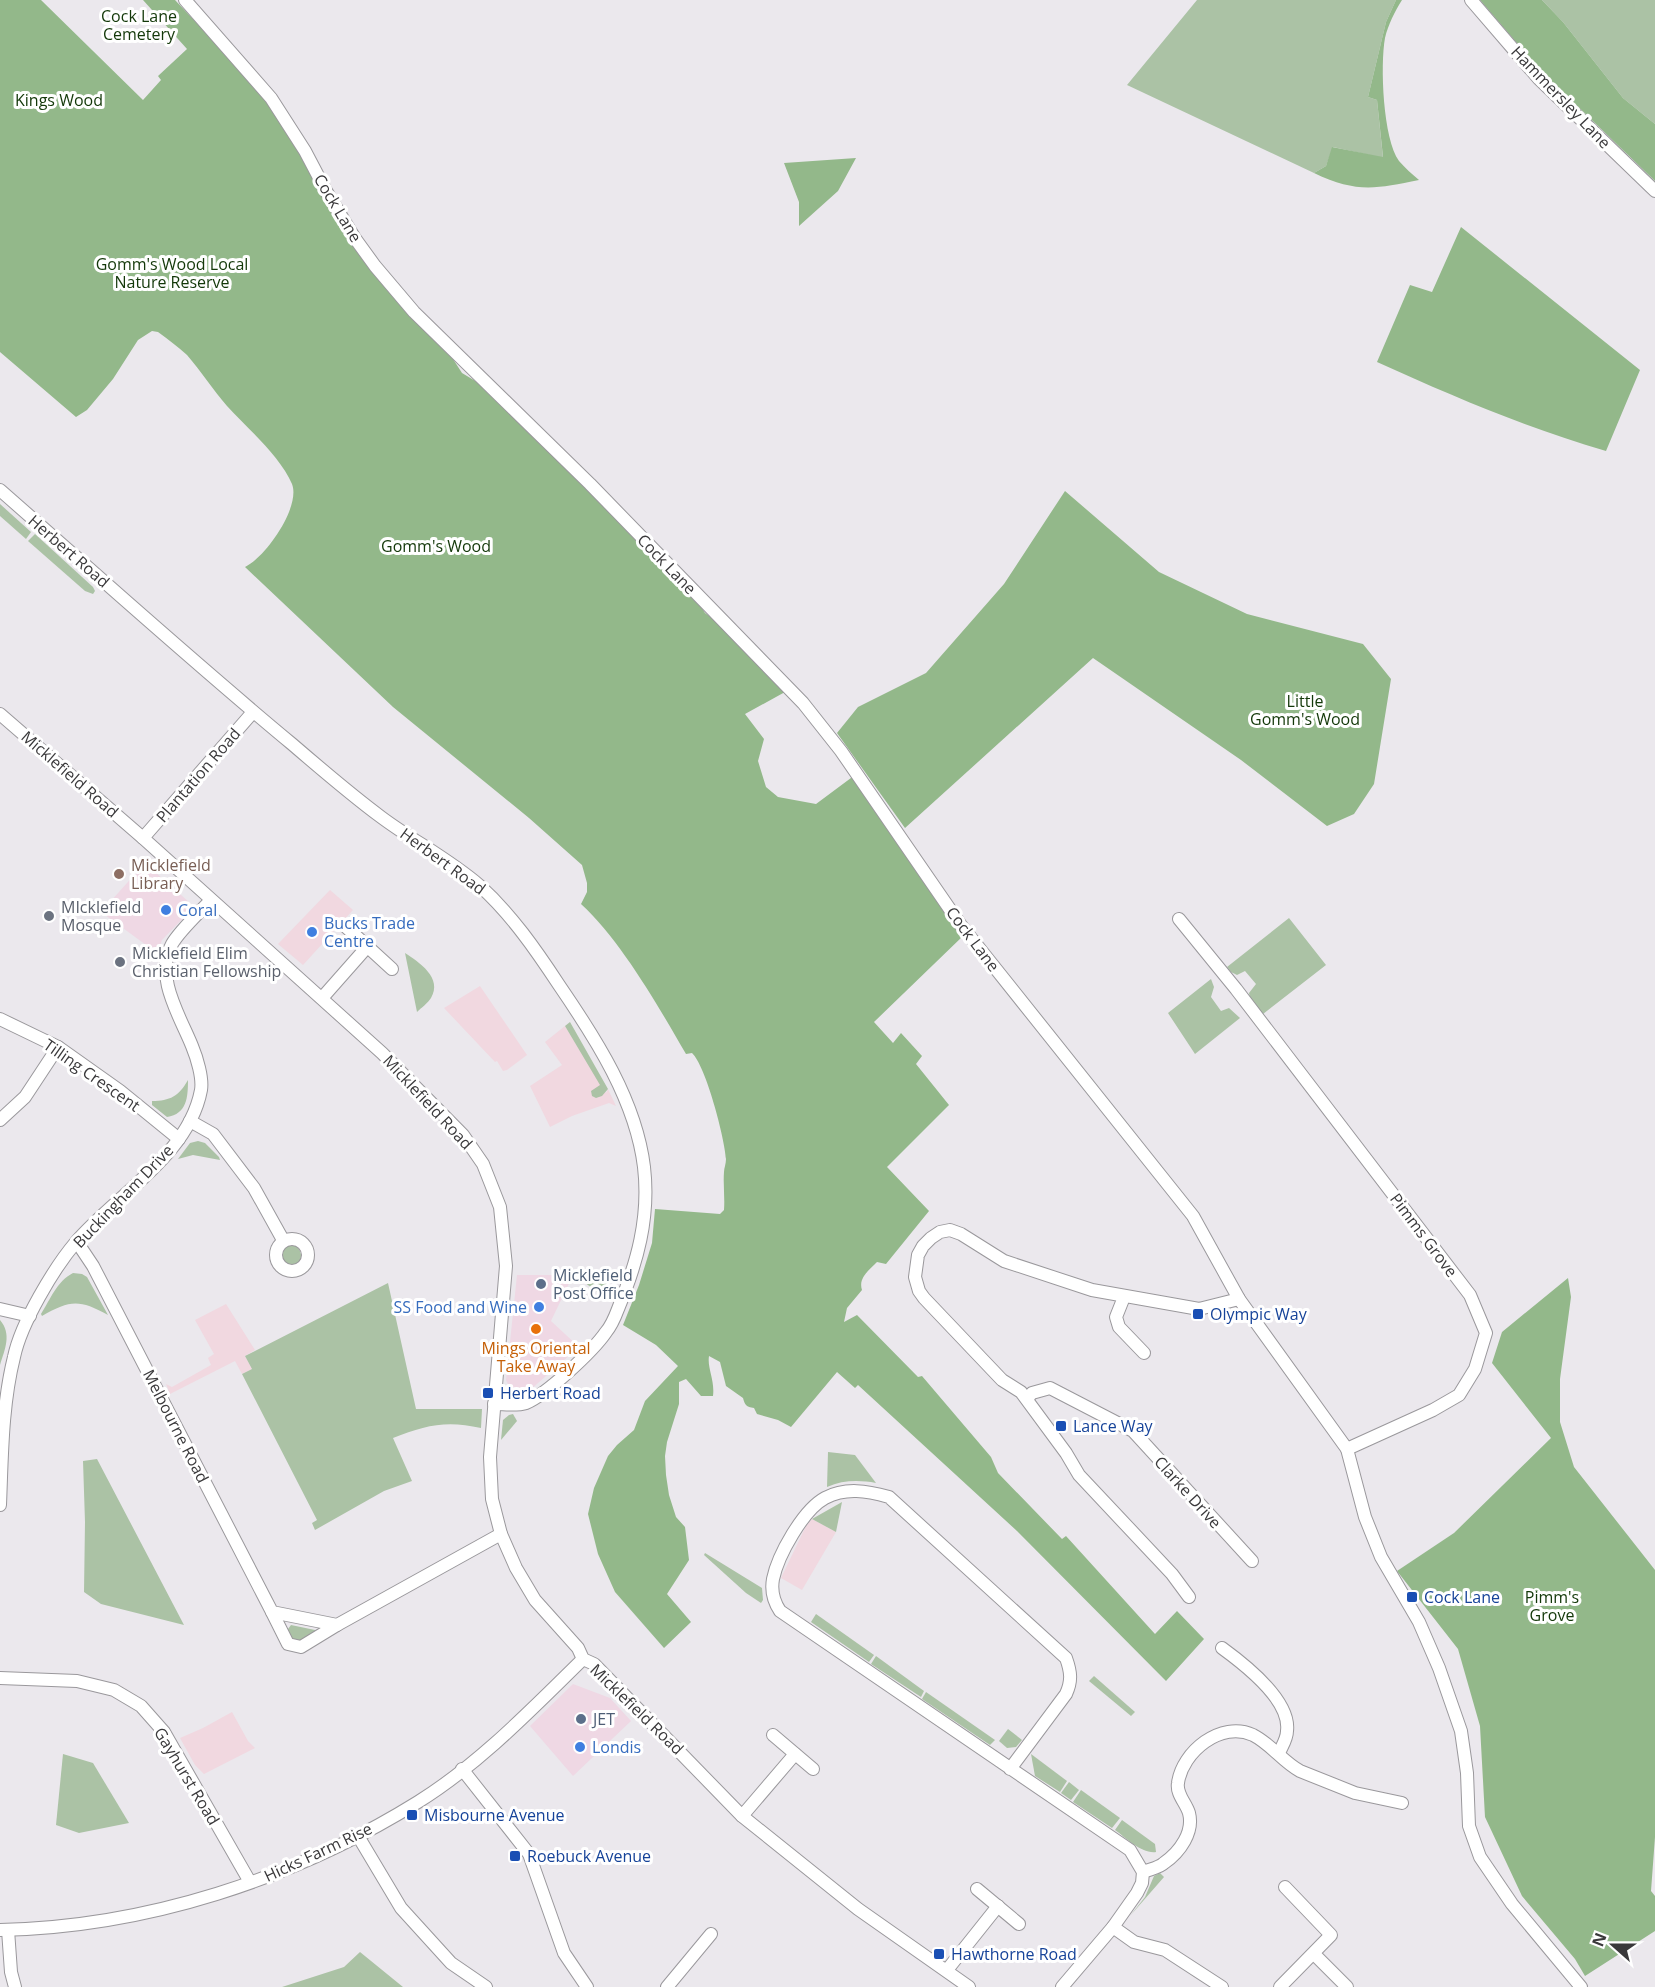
<svg xmlns="http://www.w3.org/2000/svg" width="1655" height="1987" font-family="'Open Sans',sans-serif">
<style>
.commercial{fill:#efd8e4}
.industrial{fill:#f1d8e0}
.green{fill:#abc2a5}
.forest{fill:#93b88a}
.lines{fill:none;stroke-linecap:round;stroke-linejoin:round}
.street-casing{stroke:#9a989c;stroke-width:14}
.street{stroke:#fff;stroke-width:12}
.education-dot{fill:#8d6e63;stroke:#fff;stroke-width:2}
.shop-dot{fill:#3f7fe0;stroke:#fff;stroke-width:2}
.worship-dot{fill:#6b7280;stroke:#fff;stroke-width:2}
.service-dot{fill:#5c6f8a;stroke:#fff;stroke-width:2}
.transit-dot{fill:#1a4fb4;stroke:#fff;stroke-width:2}
.food-dot{fill:#e8710a;stroke:#fff;stroke-width:2}
.labels{text-anchor:middle;stroke-width:6;stroke-linejoin:round;paint-order:stroke}
.park-label{font-size:16px;fill:#133809;stroke:#fff}
.street-label{font-size:16px;fill:#3a393b;stroke:#fff}
.education-label{font-size:16px;fill:#785e54;stroke:#fff;text-anchor:start}
.worship-label{font-size:16px;fill:#5b616d;stroke:#fff;text-anchor:start}
.shop-label{font-size:16px;fill:#366cbe;stroke:#fff;text-anchor:start}
.service-label{font-size:16px;fill:#4e5e75;stroke:#fff;text-anchor:start}
.transit-label{font-size:16px;fill:#164399;stroke:#fff;text-anchor:start}
.food-label{font-size:16px;fill:#c56008;stroke:#fff}
</style>
<rect width="100%" height="100%" fill="#ebe8ed"/>
<g class="commercial">
<path d="M 145,863 L 190,903 L 187,914 L 162,940 L 157,953 L 101,912 Z"/>
<path d="M 517,1275 L 573,1275 L 551,1321 L 579,1347 L 529,1391 L 519,1392 L 510,1389 L 506,1380 Z"/>
<path d="M 573,1684 L 610,1698 L 631,1721 L 573,1776 L 530,1726 Z"/>
</g>
<g class="industrial">
<path d="M 330,890 L 353,910 L 303,965 L 278,944 Z"/>
<path d="M 480,986 L 527,1055 L 507,1070 L 503,1071 L 497,1061 L 495,1062 L 444,1008 Z"/>
<path d="M 565,1026 L 606,1093 L 608,1089 L 616,1106 L 609,1103 L 572,1116 L 550,1127 L 530,1086 L 562,1065 L 545,1042 Z"/>
<path d="M 226,1304 L 255,1350 L 245,1356 L 252,1369 L 242,1374 L 235,1361 L 170,1394 L 166,1384 L 172,1387 L 211,1365 L 208,1358 L 214,1354 L 195,1320 Z"/>
<path d="M 812,1519 L 836,1532 L 802,1590 L 781,1578 L 806,1526 Z"/>
<path d="M 232,1712 L 248,1741 L 255,1748 L 204,1774 L 195,1765 L 180,1738 L 203,1728 Z"/>
</g>
<g class="green">
<path d="M 1197,0 L 1396,0 L 1386,22 L 1368,97 L 1377,100 L 1383,158 L 1333,147 L 1326,166 L 1314,173 L 1127,85 Z"/>
<path d="M 1542,0 L 1655,0 L 1655,124 L 1623,98 L 1563,22 Z"/>
<path d="M 0,504 L 31,532 L 26,539 L 0,516 Z"/>
<path d="M 35,534 L 93,587 L 95,591 L 93,594 L 85,591 L 28,541 Z"/>
<path d="M 1289,918 L 1326,965 L 1263,1014 L 1250,998 L 1249,993 L 1256,984 L 1245,971 L 1237,975 L 1231,972 L 1227,967 Z"/>
<path d="M 405,953 C 419,962 443,978 431,998 C 428,1003 421,1008 417,1012 Z"/>
<path d="M 1211,979 L 1214,987 L 1211,997 L 1221,1011 L 1229,1008 L 1240,1018 L 1195,1054 L 1168,1013 Z"/>
<path d="M 570,1022 L 608,1089 L 602,1096 L 596,1098 L 592,1096 L 591,1091 L 600,1085 L 565,1026 Z"/>
<path d="M 188,1080 C 188,1097 187,1114 167,1117 L 152,1105 L 152,1101 C 170,1101 179,1096 188,1080 Z"/>
<path d="M 198,1141 L 205,1143 L 219,1157 L 220,1160 L 193,1155 L 178,1159 L 190,1143 Z"/>
<circle cx="289" cy="1256" r="12"/>
<path d="M 590,1270 L 610,1279 L 601,1295 L 584,1282 Z"/>
<path d="M 73,1273 L 82,1274 L 87,1277 L 108,1315 C 79,1299 70,1300 42,1316 L 41,1314 C 50,1300 57,1281 73,1273 Z"/>
<path d="M 388,1283 L 416,1409 L 482,1409 L 481,1428 C 447,1420 425,1425 393,1438 L 412,1481 L 384,1491 L 315,1530 L 312,1523 L 317,1520 L 242,1374 L 252,1369 L 245,1356 Z"/>
<path d="M 0,1320 C 12,1334 5,1349 0,1365 Z"/>
<path d="M 513,1414 L 517,1421 L 501,1440 L 503,1420 L 509,1415 Z"/>
<path d="M 828,1452 L 855,1455 L 876,1483 C 859,1480 843,1480 827,1487 Z"/>
<path d="M 97,1459 L 184,1625 L 101,1604 L 84,1592 L 85,1522 L 83,1461 Z"/>
<path d="M 842,1502 L 836,1532 L 812,1519 Z"/>
<path d="M 705,1553 L 762,1588 L 763,1600 L 761,1603 L 746,1593 L 704,1555 Z"/>
<path d="M 816,1614 L 874,1655 L 869,1662 L 811,1622 Z"/>
<path d="M 291,1625 L 315,1630 L 316,1631 L 296,1644 L 285,1633 Z"/>
<path d="M 876,1656 L 924,1691 L 921,1697 L 871,1664 Z"/>
<path d="M 1094,1676 L 1135,1712 L 1131,1716 L 1089,1681 Z"/>
<path d="M 926,1692 L 995,1740 L 990,1745 L 922,1699 Z"/>
<path d="M 1008,1729 L 1022,1740 L 1016,1747 L 1007,1748 L 999,1741 Z"/>
<path d="M 63,1754 L 93,1763 L 129,1823 L 79,1833 L 56,1825 Z"/>
<path d="M 1031,1754 L 1067,1781 L 1060,1792 L 1035,1776 Z"/>
<path d="M 1069,1782 L 1079,1790 L 1071,1800 L 1061,1793 Z"/>
<path d="M 1081,1790 L 1120,1818 L 1112,1828 L 1073,1802 Z"/>
<path d="M 1122,1820 L 1155,1844 L 1156,1852 C 1142,1854 1126,1838 1115,1830 Z"/>
<path d="M 1160,1873 L 1164,1877 L 1130,1916 L 1145,1897 L 1154,1876 Z"/>
<path d="M 360,1952 L 403,1987 L 282,1987 L 344,1967 Z"/>
</g>
<g class="forest">
<path d="M 0,0 L 41,0 L 143,100 L 161,80 L 158,76 L 187,49 L 143,0 L 175,0 L 270,101 L 404,309 L 453,359 L 462,373 L 477,382 L 636,537 L 648,554 L 662,564 L 693,594 L 705,613 L 720,624 L 785,692 L 745,714 L 764,739 L 758,761 L 766,787 L 778,797 L 816,804 L 855,775 L 963,936 L 874,1022 L 893,1043 L 901,1033 L 922,1056 L 916,1064 L 949,1105 L 887,1167 L 929,1211 L 886,1264 L 877,1262 C 869,1270 858,1278 862,1290 L 847,1308 L 844,1322 L 857,1315 L 918,1377 L 922,1376 L 991,1457 L 998,1473 L 1062,1539 L 1066,1536 L 1155,1634 L 1177,1611 L 1204,1639 L 1166,1681 L 1017,1531 L 858,1385 L 855,1388 L 837,1372 L 791,1427 L 778,1420 L 757,1414 L 754,1408 C 746,1407 745,1405 743,1398 L 726,1386 L 720,1362 L 709,1356 C 707,1368 715,1380 713,1396 L 701,1396 L 686,1379 L 679,1382 L 679,1404 L 667,1442 L 665,1456 L 666,1475 L 669,1495 L 676,1517 L 685,1527 L 689,1560 L 667,1594 L 691,1622 L 664,1648 L 615,1592 L 598,1554 L 588,1514 L 594,1488 L 608,1456 L 617,1445 L 634,1430 L 645,1401 L 678,1366 L 656,1345 L 623,1325 L 639,1285 L 652,1243 L 655,1209 L 720,1214 L 724,1210 C 725,1197 723,1185 724,1172 C 724,1168 726,1164 726,1159 C 725,1139 706,1066 692,1053 L 686,1054 C 658,1006 622,942 581,904 L 587,892 L 587,883 L 582,865 L 529,818 L 393,707 L 245,567 C 265,558 301,507 292,484 C 280,456 247,428 227,406 C 213,390 201,371 187,355 C 178,347 168,339 158,332 L 152,331 L 138,340 L 113,379 L 87,410 L 76,417 L 0,352 Z"/>
<path d="M 1396,0 L 1402,0 C 1395,11 1388,25 1385,38 C 1380,65 1383,139 1399,161 C 1405,168 1412,174 1419,180 C 1375,189 1356,193 1314,173 L 1326,166 L 1332,147 L 1383,157 L 1377,100 L 1368,97 L 1386,22 Z"/>
<path d="M 1480,0 L 1542,0 L 1563,22 L 1623,98 L 1655,124 L 1655,181 L 1540,70 Z"/>
<path d="M 856,158 L 838,191 L 799,226 L 799,202 L 784,163 Z"/>
<path d="M 1461,227 L 1640,370 L 1606,451 C 1527,428 1452,396 1377,362 L 1410,285 L 1432,292 Z"/>
<path d="M 1065,491 L 1159,572 L 1247,614 L 1363,644 L 1391,679 L 1374,784 L 1354,814 L 1327,826 L 1241,760 L 1093,658 L 905,828 L 837,733 L 858,707 L 926,673 L 1004,584 Z"/>
<path d="M 1568,1278 L 1571,1297 L 1560,1379 L 1560,1422 L 1574,1467 L 1655,1570 L 1655,1837 L 1651,1891 L 1655,1896 L 1655,1931 L 1585,1976 L 1575,1959 L 1522,1896 L 1485,1817 L 1480,1726 L 1458,1649 L 1397,1571 L 1454,1533 L 1551,1438 L 1492,1363 L 1502,1332 Z"/>
</g>
<g class="lines">
<g class="street-casing">
<g id="street">
<path d="M 185,0 L 271,98 L 305,151 L 326,191 L 354,237 L 375,266 L 414,312 L 590,484 L 803,703 L 841,751 L 960,924 L 1193,1216 L 1239,1299 L 1347,1449 L 1365,1517 L 1381,1557 L 1419,1622 L 1439,1668 L 1461,1731 L 1467,1773 L 1469,1826 L 1480,1857 L 1512,1904 L 1581,1987"/>
<path d="M 1471,0 L 1539,79 L 1655,191"/>
<path d="M 0,490 C 97,575 193,662 292,744 C 321,769 350,794 381,817 C 413,841 449,859 480,886 C 511,914 536,950 559,985 C 596,1039 636,1101 644,1167 C 650,1218 637,1263 618,1309 C 615,1317 612,1325 606,1332 C 593,1351 547,1394 526,1403 C 517,1406 504,1404 494,1404"/>
<path d="M 0,714 L 143,838 L 382,1053 L 463,1135 L 483,1164 L 500,1207 L 506,1266 L 490,1457 L 492,1499 L 501,1534 L 516,1568 L 535,1600 L 578,1648 L 583,1659 L 594,1664 L 742,1816 L 858,1909 L 969,1987"/>
<path d="M 143,838 L 253,712"/>
<path d="M 1179,919 L 1236,989 L 1470,1295 L 1486,1333 L 1475,1369 L 1459,1395 L 1433,1410 L 1347,1449"/>
<path d="M 345,926 L 392,969"/>
<path d="M 322,998 L 367,947"/>
<path d="M 0,1019 L 58,1047 L 120,1091 L 179,1139"/>
<path d="M 0,1120 L 25,1097 L 58,1047"/>
<path d="M 190,1121 L 213,1134 L 254,1188 L 283,1240"/>
<circle cx="292" cy="1255" r="16"/>
<path d="M 77,1242 L 93,1266 L 272,1612 L 337,1625 L 501,1534"/>
<path d="M 1124,1297 L 1116,1317 L 1119,1327 L 1144,1353"/>
<path d="M 0,1309 L 30,1316"/>
<path d="M 1027,1399 L 1032,1393 L 1050,1388 L 1133,1431 L 1252,1561"/>
<path d="M 0,1505 C 2,1456 2,1405 14,1357 C 21,1323 54,1268 76,1242 C 116,1195 189,1155 201,1090 C 203,1078 197,1058 192,1046 C 180,1016 154,977 172,944 C 180,930 200,912 211,900"/>
<path d="M 1189,1597 L 1172,1574 L 1079,1475 L 1066,1453 L 1021,1392 L 1002,1380 L 924,1298 L 919,1291 L 915,1277 L 918,1255 L 923,1246 L 931,1238 L 940,1232 L 950,1230 L 961,1234 L 1004,1261 L 1092,1290 L 1199,1309 L 1239,1299"/>
<path d="M 272,1612 L 288,1644 L 301,1647 L 337,1625"/>
<path d="M 1222,1648 C 1244,1664 1291,1700 1287,1731 C 1287,1739 1282,1746 1279,1753"/>
<path d="M 0,1678 L 77,1681 L 114,1690 L 141,1706 L 164,1732 L 250,1882"/>
<path d="M 773,1735 L 813,1769"/>
<path d="M 462,1769 L 529,1854 L 564,1953 L 587,1987"/>
<path d="M 1010,1769 L 1066,1694 C 1072,1681 1071,1672 1066,1658 L 889,1497 C 867,1491 846,1487 825,1498 C 803,1510 778,1555 773,1579 C 771,1590 774,1602 780,1611 L 1130,1850 L 1143,1872 L 1142,1883 L 1137,1893 L 1113,1927 L 1062,1987"/>
<path d="M 742,1816 L 795,1754"/>
<path d="M 358,1836 L 401,1908 L 451,1963 L 486,1987"/>
<path d="M 1143,1872 C 1150,1869 1159,1868 1164,1863 C 1180,1852 1194,1832 1189,1813 C 1186,1803 1176,1794 1178,1783 C 1182,1752 1221,1720 1253,1735 C 1271,1744 1283,1762 1300,1771 L 1355,1793 L 1402,1803"/>
<path d="M 977,1889 L 1019,1924"/>
<path d="M 1113,1927 L 1134,1942 L 1165,1950 L 1222,1987"/>
<path d="M 0,1930 C 146,1927 294,1879 418,1802 C 479,1764 531,1710 583,1659"/>
<path d="M 8,1930 L 11,1972 L 15,1987"/>
<path d="M 1314,1954 L 1347,1987"/>
<path d="M 947,1970 L 998,1906"/>
<path d="M 667,1987 L 711,1934"/>
<path d="M 1280,1987 L 1331,1935 L 1285,1887"/>
</g>
</g>
<use href="#street" class="street"/>
</g>
<circle class="education-dot" cx="119" cy="874" r="6"/>
<g class="shop-dot">
<circle cx="166" cy="910" r="6"/>
<circle cx="312" cy="932" r="6"/>
<circle cx="539" cy="1307" r="6"/>
<circle cx="580" cy="1747" r="6"/>
</g>
<g class="worship-dot">
<circle cx="49" cy="916" r="6"/>
<circle cx="120" cy="962" r="6"/>
</g>
<g class="service-dot">
<circle cx="541" cy="1284" r="6"/>
<circle cx="581" cy="1719" r="6"/>
</g>
<g class="transit-dot">
<rect x="1192" y="1308" width="12" height="12" rx="3"/>
<rect x="482" y="1387" width="12" height="12" rx="3"/>
<rect x="1055" y="1420" width="12" height="12" rx="3"/>
<rect x="1406" y="1591" width="12" height="12" rx="3"/>
<rect x="406" y="1809" width="12" height="12" rx="3"/>
<rect x="509" y="1850" width="12" height="12" rx="3"/>
<rect x="933" y="1948" width="12" height="12" rx="3"/>
</g>
<circle class="food-dot" cx="536" cy="1329" r="6"/>
<g class="labels">
<g class="park-label">
<text x="139" y="22">Cock Lane<tspan x="139" dy="18">Cemetery</tspan></text>
<text x="59" y="106">Kings Wood</text>
<text x="172" y="270">Gomm's Wood Local<tspan x="172" dy="18">Nature Reserve</tspan></text>
<text x="436" y="552">Gomm's Wood</text>
<text x="1305" y="707">Little<tspan x="1305" dy="18">Gomm's Wood</tspan></text>
<text x="1552" y="1603">Pimm's<tspan x="1552" dy="18">Grove</tspan></text>
</g>
<g class="street-label">
<text transform="translate(1561 97) rotate(46)" y="6">Hammersley Lane</text>
<text transform="translate(338 208) rotate(59)" y="6">Cock Lane</text>
<text transform="translate(69 551) rotate(41)" y="6">Herbert Road</text>
<text transform="translate(667 564) rotate(46)" y="6">Cock Lane</text>
<text transform="translate(70 774) rotate(41)" y="6">Micklefield Road</text>
<text transform="translate(198 775) rotate(-49)" y="6">Plantation Road</text>
<text transform="translate(443 861) rotate(36)" y="6">Herbert Road</text>
<text transform="translate(973 939) rotate(53)" y="6">Cock Lane</text>
<text transform="translate(92 1075) rotate(35)" y="6">Tilling Crescent</text>
<text transform="translate(428 1102) rotate(47)" y="6">Micklefield Road</text>
<text transform="translate(123 1196) rotate(-46)" y="6">Buckingham Drive</text>
<text transform="translate(1424 1235) rotate(53)" y="6">Pimms Grove</text>
<text transform="translate(176 1426) rotate(63)" y="6">Melbourne Road</text>
<text transform="translate(1188 1492) rotate(48)" y="6">Clarke Drive</text>
<text transform="translate(637 1709) rotate(44)" y="6">Micklefield Road</text>
<text transform="translate(187 1776) rotate(59)" y="6">Gayhurst Road</text>
<text transform="translate(318 1852) rotate(-25)" y="6">Hicks Farm Rise</text>
</g>
<g class="education-label">
<text x="131" y="871">Micklefield<tspan x="131" dy="18">Library</tspan></text>
</g>
<g class="worship-label">
<text x="61" y="913">MIcklefield<tspan x="61" dy="18">Mosque</tspan></text>
<text x="132" y="959">Micklefield Elim<tspan x="132" dy="18">Christian Fellowship</tspan></text>
</g>
<g class="shop-label">
<text x="178" y="916">Coral</text>
<text x="324" y="929">Bucks Trade<tspan x="324" dy="18">Centre</tspan></text>
<text x="527" y="1313" text-anchor="end">SS Food and Wine</text>
<text x="592" y="1753">Londis</text>
</g>
<g class="service-label">
<text x="553" y="1281">Micklefield<tspan x="553" dy="18">Post Office</tspan></text>
<text x="593" y="1725">JET</text>
</g>
<g class="transit-label">
<text x="1210" y="1320">Olympic Way</text>
<text x="500" y="1399">Herbert Road</text>
<text x="1073" y="1432">Lance Way</text>
<text x="1424" y="1603">Cock Lane</text>
<text x="424" y="1821">Misbourne Avenue</text>
<text x="527" y="1862">Roebuck Avenue</text>
<text x="951" y="1960">Hawthorne Road</text>
</g>
<g class="food-label">
<text x="536" y="1354">Mings Oriental<tspan x="536" dy="18">Take Away</tspan></text>
</g>
</g>
<g transform="translate(1613 1945) rotate(291)" stroke="#ffffff" stroke-width="4.5" paint-order="stroke">
<path d="M0-4.5L10 22L0 15L-10 22Z" fill="#3a393b"/>
<text y="-9" font-size="16" font-weight="bold" text-anchor="middle" fill="#3a393b">N</text>
</g>
</svg>
